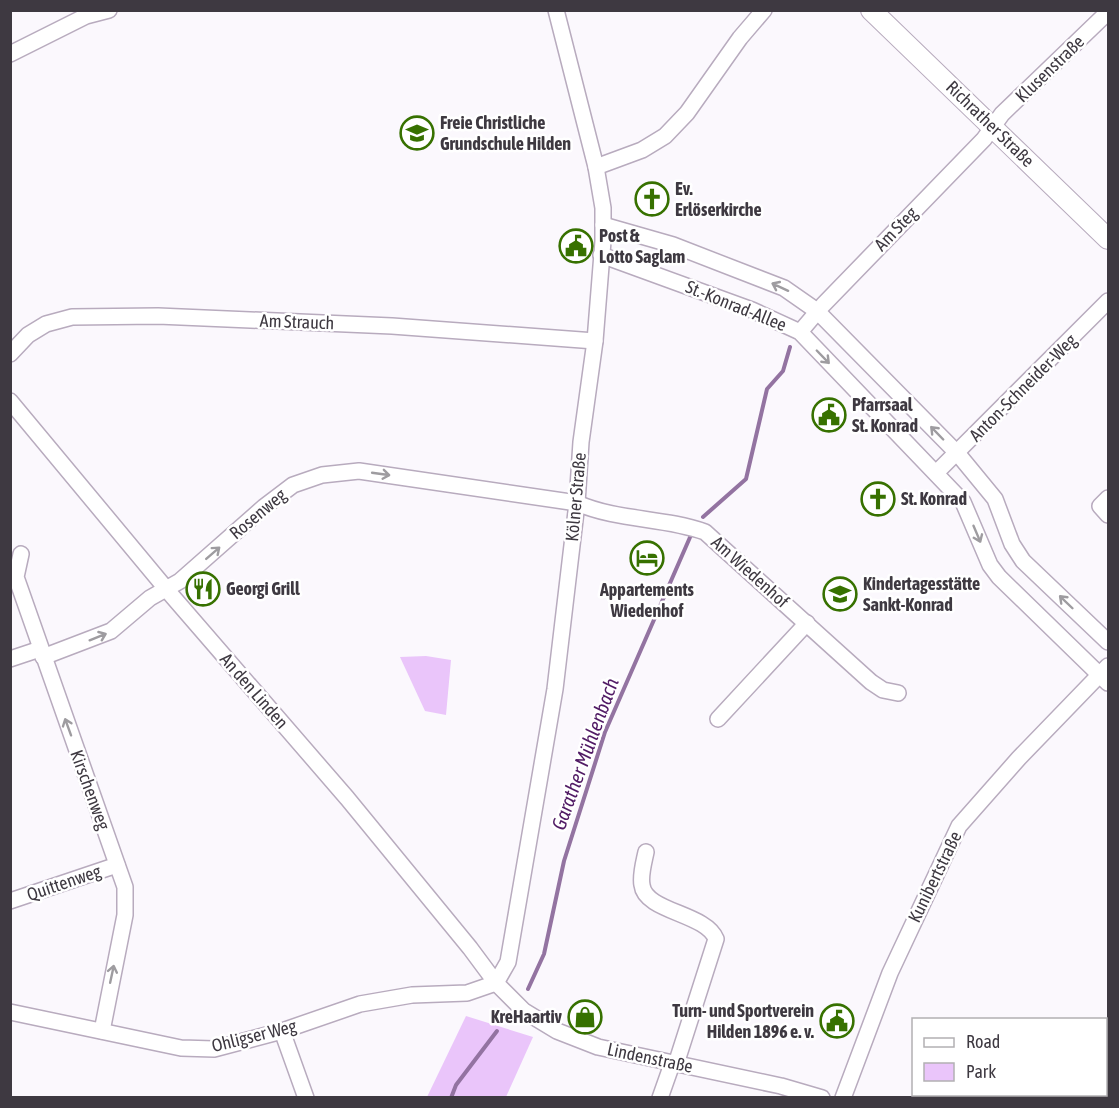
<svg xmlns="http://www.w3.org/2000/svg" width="1119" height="1108" font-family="'Asap Condensed',sans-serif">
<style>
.green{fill:#eac5fa}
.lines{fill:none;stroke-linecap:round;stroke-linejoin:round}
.stream{stroke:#9373a1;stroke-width:4}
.minor-casing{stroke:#b8abbe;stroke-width:18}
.major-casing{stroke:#b8abbe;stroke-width:22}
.minor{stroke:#fff;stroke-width:15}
.major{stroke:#fff;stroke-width:20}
.oneway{stroke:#9e9ca0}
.labels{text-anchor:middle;stroke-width:5;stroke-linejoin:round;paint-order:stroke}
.street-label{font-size:18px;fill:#3e3941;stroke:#fff}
.poi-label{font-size:18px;font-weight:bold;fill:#3e3941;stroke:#fff;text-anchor:start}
.water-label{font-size:20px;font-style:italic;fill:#511b65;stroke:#fff}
</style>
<rect width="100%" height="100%" fill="#fbf8fd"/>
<g class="green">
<path d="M 426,656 L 451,660 L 446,715 L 425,711 L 400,657 Z"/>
<path d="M 466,1016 L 533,1037 L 506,1097 L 427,1097 Z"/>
</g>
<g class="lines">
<g class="stream">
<path d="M 703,517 L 746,479 L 767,389 L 783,371 L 790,347"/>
<path d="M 528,989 L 544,954 L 564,861 L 605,732 L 691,535"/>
<path d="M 451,1098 L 456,1085 L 497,1031"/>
</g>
<g class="minor-casing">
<g id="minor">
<path d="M 10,54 L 86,16 L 109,10"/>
<path d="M 596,167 L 642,150 L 665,136 L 687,113 L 740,38 L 764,10"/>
<path d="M 603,225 L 673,245 L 784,288 L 817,311 L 958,454 L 995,499 L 1012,544 L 1023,561 L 1108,642"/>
<path d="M 601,255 L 752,310 L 800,332 L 963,502 L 990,565 L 999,577 L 1108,683"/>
<path d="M 800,332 L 823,305 L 984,139 L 1002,114 L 1108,12"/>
<path d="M 10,354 L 28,335 L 46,324 L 72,317 L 158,316 L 392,326 L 595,341"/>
<path d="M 10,401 L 173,597 L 347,798 L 470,948 L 496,983 L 524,1011 L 557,1031 L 598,1047 L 781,1086 L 822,1098"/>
<path d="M 936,473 L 1108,301"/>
<path d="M 1108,498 L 1100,506 L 1108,515"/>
<path d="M 21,554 L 16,577 L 125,887 L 125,915 L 102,1031"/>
<path d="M 43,657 L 111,631 L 150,598 L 180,581 L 264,507 L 293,485 L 322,475 L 359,471 L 577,503 C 618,521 663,517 705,532 L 871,682 L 883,690 L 898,693"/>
<path d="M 10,659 L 40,649"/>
<path d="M 718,719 L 807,623"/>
<path d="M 646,852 C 644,862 640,875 642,885 C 645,912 706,913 716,939 L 676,1064"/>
<path d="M 10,901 L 117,865"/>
<path d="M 496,983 L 508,962 L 555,689 L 577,503 L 581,442 L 595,341 L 603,241 L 603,208 L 596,167 L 556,10"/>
<path d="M 10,1012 L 181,1048 L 214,1049 L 282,1031 L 360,1004 L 412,995 L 467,993 L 496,983"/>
<path d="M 282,1031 L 306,1098"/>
<path d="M 660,1098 L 672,1064"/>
<path d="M 843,1098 L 890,973 L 959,826 L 1019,758 L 1108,666"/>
</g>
</g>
<g class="major-casing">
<path id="major" d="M 871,10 L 1108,239"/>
</g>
<use href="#minor" class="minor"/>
<use href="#major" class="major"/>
</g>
<defs><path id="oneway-shaft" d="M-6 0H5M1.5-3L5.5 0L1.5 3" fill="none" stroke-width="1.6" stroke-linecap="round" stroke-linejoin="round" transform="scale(1.5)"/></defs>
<g class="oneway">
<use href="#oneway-shaft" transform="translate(780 287) rotate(-155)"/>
<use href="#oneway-shaft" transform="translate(823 357) rotate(46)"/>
<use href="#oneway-shaft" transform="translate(937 433) rotate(-134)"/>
<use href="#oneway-shaft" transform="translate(381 474) rotate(8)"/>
<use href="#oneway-shaft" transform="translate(977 534) rotate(67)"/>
<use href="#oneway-shaft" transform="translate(213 553) rotate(-41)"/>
<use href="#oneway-shaft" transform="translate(1066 602) rotate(-136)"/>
<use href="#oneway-shaft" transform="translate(98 637) rotate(-22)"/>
<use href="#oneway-shaft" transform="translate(68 727) rotate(-110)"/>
<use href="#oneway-shaft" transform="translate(112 974) rotate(-78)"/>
</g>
<defs>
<g id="school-ring" transform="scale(1.725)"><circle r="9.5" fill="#fff" stroke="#377100" stroke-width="1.5"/><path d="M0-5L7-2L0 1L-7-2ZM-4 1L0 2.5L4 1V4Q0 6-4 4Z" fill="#377100"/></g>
<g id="church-ring" transform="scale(1.725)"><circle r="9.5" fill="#fff" stroke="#377100" stroke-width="1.5"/><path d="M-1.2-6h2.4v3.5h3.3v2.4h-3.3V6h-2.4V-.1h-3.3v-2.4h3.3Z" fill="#377100"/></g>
<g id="civic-ring" transform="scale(1.725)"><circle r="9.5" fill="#fff" stroke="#377100" stroke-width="1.5"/><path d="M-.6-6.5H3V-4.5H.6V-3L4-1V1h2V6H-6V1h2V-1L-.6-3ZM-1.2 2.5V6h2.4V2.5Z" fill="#377100"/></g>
<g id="hotel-ring" transform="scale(1.725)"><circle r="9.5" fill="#fff" stroke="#377100" stroke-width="1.5"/><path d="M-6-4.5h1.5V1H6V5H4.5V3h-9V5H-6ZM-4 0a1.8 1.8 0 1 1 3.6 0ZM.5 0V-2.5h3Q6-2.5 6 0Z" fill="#377100"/></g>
<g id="restaurant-ring" transform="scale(1.725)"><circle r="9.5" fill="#fff" stroke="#377100" stroke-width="1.5"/><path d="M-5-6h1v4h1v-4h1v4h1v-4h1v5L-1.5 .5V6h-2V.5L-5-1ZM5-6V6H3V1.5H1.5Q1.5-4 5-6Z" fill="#377100"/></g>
<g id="shop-ring" transform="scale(1.725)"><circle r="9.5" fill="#fff" stroke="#377100" stroke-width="1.5"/><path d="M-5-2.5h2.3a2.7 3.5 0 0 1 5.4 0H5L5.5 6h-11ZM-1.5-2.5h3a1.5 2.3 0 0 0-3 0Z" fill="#377100"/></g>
</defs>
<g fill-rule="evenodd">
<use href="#school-ring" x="417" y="133"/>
<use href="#church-ring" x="652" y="199"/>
<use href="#civic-ring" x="576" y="246"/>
<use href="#civic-ring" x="829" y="415"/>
<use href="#church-ring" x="878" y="499"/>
<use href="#hotel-ring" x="647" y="558"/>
<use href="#restaurant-ring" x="203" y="589"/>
<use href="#school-ring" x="840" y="594"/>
<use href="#shop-ring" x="585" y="1017"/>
<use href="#civic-ring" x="837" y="1021"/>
</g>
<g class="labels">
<g class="street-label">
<text transform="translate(1050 69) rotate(-44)" y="6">Klusenstraße</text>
<text transform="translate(990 124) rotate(44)" y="6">Richrather Straße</text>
<text transform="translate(896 229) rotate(-46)" y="6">Am Steg</text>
<text transform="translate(736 306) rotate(22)" y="6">St.-Konrad-Allee</text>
<text transform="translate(297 322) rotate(2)" y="6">Am Strauch</text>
<text transform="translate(1023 388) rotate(-45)" y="6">Anton-Schneider-Weg</text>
<text transform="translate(576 497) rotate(-85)" y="6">Kölner Straße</text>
<text transform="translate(258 514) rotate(-40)" y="6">Rosenweg</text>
<text transform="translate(750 572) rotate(42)" y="6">Am Wiedenhof</text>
<text transform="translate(254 691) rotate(49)" y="6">An den Linden</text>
<text transform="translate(90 790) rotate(70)" y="6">Kirschenweg</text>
<text transform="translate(935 877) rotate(-64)" y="6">Kunibertstraße</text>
<text transform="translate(64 883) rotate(-19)" y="6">Quittenweg</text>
<text transform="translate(254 1036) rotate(-14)" y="6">Ohligser Weg</text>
<text transform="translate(650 1058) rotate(12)" y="6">Lindenstraße</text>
</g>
<g class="poi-label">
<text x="440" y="129">Freie Christliche<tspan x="440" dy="21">Grundschule Hilden</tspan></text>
<text x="675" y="195">Ev.<tspan x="675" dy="21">Erlöserkirche</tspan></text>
<text x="599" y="242">Post &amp;<tspan x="599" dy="21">Lotto Saglam</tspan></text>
<text x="852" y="411">Pfarrsaal<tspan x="852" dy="21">St. Konrad</tspan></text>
<text x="901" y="505">St. Konrad</text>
<text x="863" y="590">Kindertagesstätte<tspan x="863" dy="21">Sankt-Konrad</tspan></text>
<text x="226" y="595">Georgi Grill</text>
<text x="647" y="596" text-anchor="middle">Appartements<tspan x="647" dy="21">Wiedenhof</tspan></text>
<text x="814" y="1017" text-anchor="end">Turn- und Sportverein<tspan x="814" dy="21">Hilden 1896 e. v.</tspan></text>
<text x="562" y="1023" text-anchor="end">KreHaartiv</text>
</g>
<g class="water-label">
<text transform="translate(585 754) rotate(-70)" y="7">Garather Mühlenbach</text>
</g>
</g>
<rect width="1119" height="1108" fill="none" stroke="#3e3941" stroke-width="24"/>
<rect x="912" y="1018" width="195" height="78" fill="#ffffff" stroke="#b2b0b3" stroke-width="1.5"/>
<rect x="924" y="1038" width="30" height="9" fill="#ffffff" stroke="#b2b0b3" stroke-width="1.5"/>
<text x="966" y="1048" font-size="18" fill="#3e3941">Road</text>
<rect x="924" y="1063" width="30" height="18" fill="#eac5fa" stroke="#b2b0b3" stroke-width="1.5"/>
<text x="966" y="1078" font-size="18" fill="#3e3941">Park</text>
</svg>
